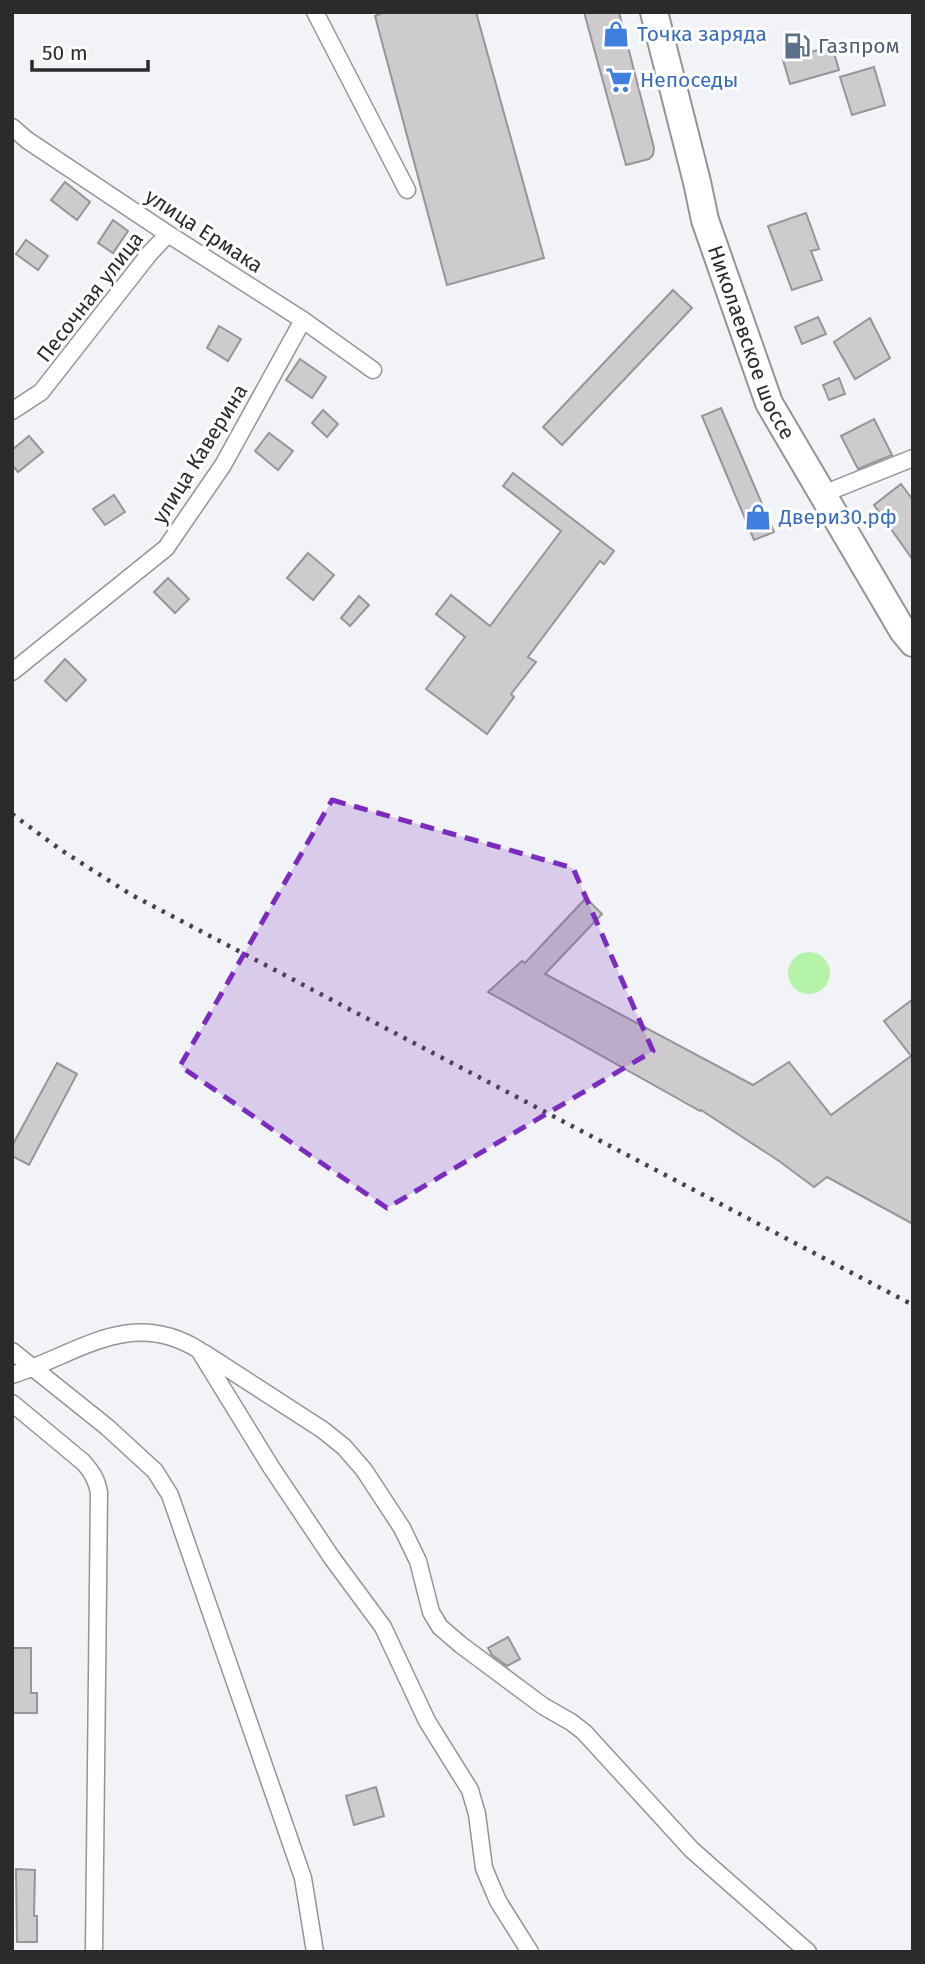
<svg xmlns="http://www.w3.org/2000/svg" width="925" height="1964" font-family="'Fira Sans',sans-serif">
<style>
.green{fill:#b4f3a8}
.building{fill:#cdcbce;stroke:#979598;stroke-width:2}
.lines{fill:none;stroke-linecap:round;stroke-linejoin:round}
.minor-casing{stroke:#939497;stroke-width:19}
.primary-casing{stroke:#939497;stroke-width:30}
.minor{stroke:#fff;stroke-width:16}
.primary{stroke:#fff;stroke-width:26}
.rail{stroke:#434446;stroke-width:4.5;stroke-dasharray:3.5 7;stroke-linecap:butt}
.marked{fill:#7b2cbf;fill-opacity:0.2;stroke:#7b2cbf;stroke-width:5;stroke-dasharray:14 9;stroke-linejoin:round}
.labels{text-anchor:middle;stroke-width:6;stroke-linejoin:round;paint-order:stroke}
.shop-label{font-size:21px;fill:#366cbe;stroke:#fff;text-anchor:start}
.service-label{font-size:21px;fill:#4e5e75;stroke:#fff;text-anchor:start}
.street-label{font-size:21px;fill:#2a2b2c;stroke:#fff}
</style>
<rect width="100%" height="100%" fill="#f1f3f6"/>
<circle class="green" cx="809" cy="973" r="21"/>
<g class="building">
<path d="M 384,12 L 476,12 L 544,258 L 447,285 L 375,16 Z"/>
<path d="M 584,12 L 619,12 L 654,148 L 653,155 L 649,159 L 626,165 Z"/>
<path d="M 832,46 L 839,70 L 790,84 L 783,60 Z"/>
<path d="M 874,67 L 885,105 L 852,115 L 840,77 Z"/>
<path d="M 65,182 L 90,202 L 77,220 L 51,200 Z"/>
<path d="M 806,213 L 819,249 L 811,251 L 822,280 L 792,290 L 768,226 Z"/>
<path d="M 113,220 L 128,231 L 113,253 L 98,243 Z"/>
<path d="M 26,240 L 48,256 L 38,270 L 16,254 Z"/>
<path d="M 673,290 L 692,308 L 562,445 L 543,427 Z"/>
<path d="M 818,317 L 826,334 L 802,344 L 795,327 Z"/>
<path d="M 870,318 L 890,358 L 855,379 L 834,342 Z"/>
<path d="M 219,326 L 241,339 L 228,361 L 207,348 Z"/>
<path d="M 300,359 L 326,377 L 312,398 L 286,380 Z"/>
<path d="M 839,378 L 845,394 L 829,400 L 823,385 Z"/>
<path d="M 721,408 L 774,532 L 754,540 L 702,416 Z"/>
<path d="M 323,410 L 338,424 L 327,437 L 312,423 Z"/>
<path d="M 874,419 L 892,455 L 858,469 L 841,436 Z"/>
<path d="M 269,433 L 293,451 L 278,470 L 255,451 Z"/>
<path d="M 29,436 L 43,452 L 18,472 L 12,465 L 12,450 Z"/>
<path d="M 513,473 L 614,551 L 604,564 L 600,561 L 528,657 L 536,662 L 511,694 L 514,697 L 487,734 L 426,689 L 465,637 L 436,614 L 451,595 L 490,626 L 561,531 L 503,486 Z"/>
<path d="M 901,484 L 913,500 L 913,560 L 874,505 Z"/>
<path d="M 114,495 L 125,512 L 105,525 L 93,509 Z"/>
<path d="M 308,553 L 334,575 L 313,600 L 287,578 Z"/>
<path d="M 168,578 L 189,599 L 175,613 L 154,592 Z"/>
<path d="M 359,596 L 369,605 L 350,626 L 341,618 Z"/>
<path d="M 65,659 L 86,680 L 66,701 L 45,681 Z"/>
<path d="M 586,898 L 602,914 L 545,974 L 753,1085 L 789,1062 L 831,1115 L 911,1056 L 884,1021 L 913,999 L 913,1224 L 827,1177 L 814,1187 L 779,1161 L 701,1110 L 700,1111 L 488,992 L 522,961 L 525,963 Z"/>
<path d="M 57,1063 L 77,1074 L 29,1165 L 12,1156 L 12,1146 Z"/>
<path d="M 508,1637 L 520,1659 L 507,1666 L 492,1655 L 488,1648 Z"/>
<path d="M 12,1648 L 31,1648 L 31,1693 L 37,1693 L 37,1713 L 12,1713 Z"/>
<path d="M 376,1787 L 384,1816 L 354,1825 L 346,1796 Z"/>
<path d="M 16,1869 L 35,1870 L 34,1916 L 37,1916 L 37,1942 L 17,1942 Z"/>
</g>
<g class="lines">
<g class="minor-casing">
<g id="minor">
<path d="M 315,12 L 407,190"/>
<path d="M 12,127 L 27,140 L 168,234 L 303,320 L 373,370"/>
<path d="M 12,411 L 41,392 L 150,253 L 168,234"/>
<path d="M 823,494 L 913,458"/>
<path d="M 12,672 L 166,548 L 223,465 L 303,320"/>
<path d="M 12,1351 L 107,1427 L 155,1471 L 170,1495 L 303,1878 L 315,1952"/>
<path d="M 204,1353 L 323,1430 L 344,1447 L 364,1470 L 402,1528 L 418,1561 L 431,1612 L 440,1627 L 461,1645 L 543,1706 L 571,1722 L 584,1732 L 692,1850 L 808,1952"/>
<path d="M 12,1375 C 78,1354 130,1307 199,1350 L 271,1467 L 332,1558 L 383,1627 L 427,1721 L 470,1790 L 477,1814 L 484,1868 L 489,1880 L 498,1901 L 530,1952"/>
<path d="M 12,1403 L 83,1462 C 92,1472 97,1480 99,1493 L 94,1952"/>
</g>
</g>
<g class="primary-casing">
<g id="primary">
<path id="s1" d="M 654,12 L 697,182 L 705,220 L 769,403 L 903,631 L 913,643"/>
</g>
</g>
<use href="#minor" class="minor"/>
<use href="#primary" class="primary"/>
<path class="rail" d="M 12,814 L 61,850 L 130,894 L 913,1305"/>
</g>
<path class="marked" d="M 332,800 L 573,868 L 653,1051 L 387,1208 L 180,1066 Z"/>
<defs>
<g id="shop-bare" transform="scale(2.1)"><path d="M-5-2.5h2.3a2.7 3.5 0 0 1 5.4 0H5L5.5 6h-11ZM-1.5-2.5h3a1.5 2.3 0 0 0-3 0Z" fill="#3f7fe0" stroke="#fff" stroke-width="2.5" paint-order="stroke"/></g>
<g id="fuel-bare" transform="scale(2.1)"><path d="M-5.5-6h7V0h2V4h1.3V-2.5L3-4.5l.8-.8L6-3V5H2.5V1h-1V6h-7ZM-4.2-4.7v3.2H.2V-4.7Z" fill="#5c6f8a" stroke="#fff" stroke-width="2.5" paint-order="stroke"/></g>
<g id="supermarket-bare" transform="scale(2.1)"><path d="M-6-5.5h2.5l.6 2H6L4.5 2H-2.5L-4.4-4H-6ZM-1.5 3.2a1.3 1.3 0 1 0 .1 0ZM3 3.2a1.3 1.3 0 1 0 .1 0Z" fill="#3f7fe0" stroke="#fff" stroke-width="2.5" paint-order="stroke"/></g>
</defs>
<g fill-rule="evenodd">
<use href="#shop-bare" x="616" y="34"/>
<use href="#fuel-bare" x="797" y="46"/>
<use href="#supermarket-bare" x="619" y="80"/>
<use href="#shop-bare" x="758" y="517"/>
</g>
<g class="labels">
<g class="shop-label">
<text x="637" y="41">Точка заряда</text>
<text x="640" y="87">Непоседы</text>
<text x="779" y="524">Двери30.рф</text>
</g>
<g class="service-label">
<text x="818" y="53">Газпром</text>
</g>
<g class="street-label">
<text transform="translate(204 231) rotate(33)" y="7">улица Ермака</text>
<text transform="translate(90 297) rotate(-52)" y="7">Песочная улица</text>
<text dy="7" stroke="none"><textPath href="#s1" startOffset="345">Николаевское шоссе</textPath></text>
<text transform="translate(200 454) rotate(-58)" y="7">улица Каверина</text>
</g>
</g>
<rect width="925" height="1964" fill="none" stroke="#2a2b2c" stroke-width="28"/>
<path d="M32 60v10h116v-10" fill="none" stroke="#2a2b2c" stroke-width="3.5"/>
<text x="42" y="60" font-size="21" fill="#2a2b2c" stroke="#ffffff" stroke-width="5" paint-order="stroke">50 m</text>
</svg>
